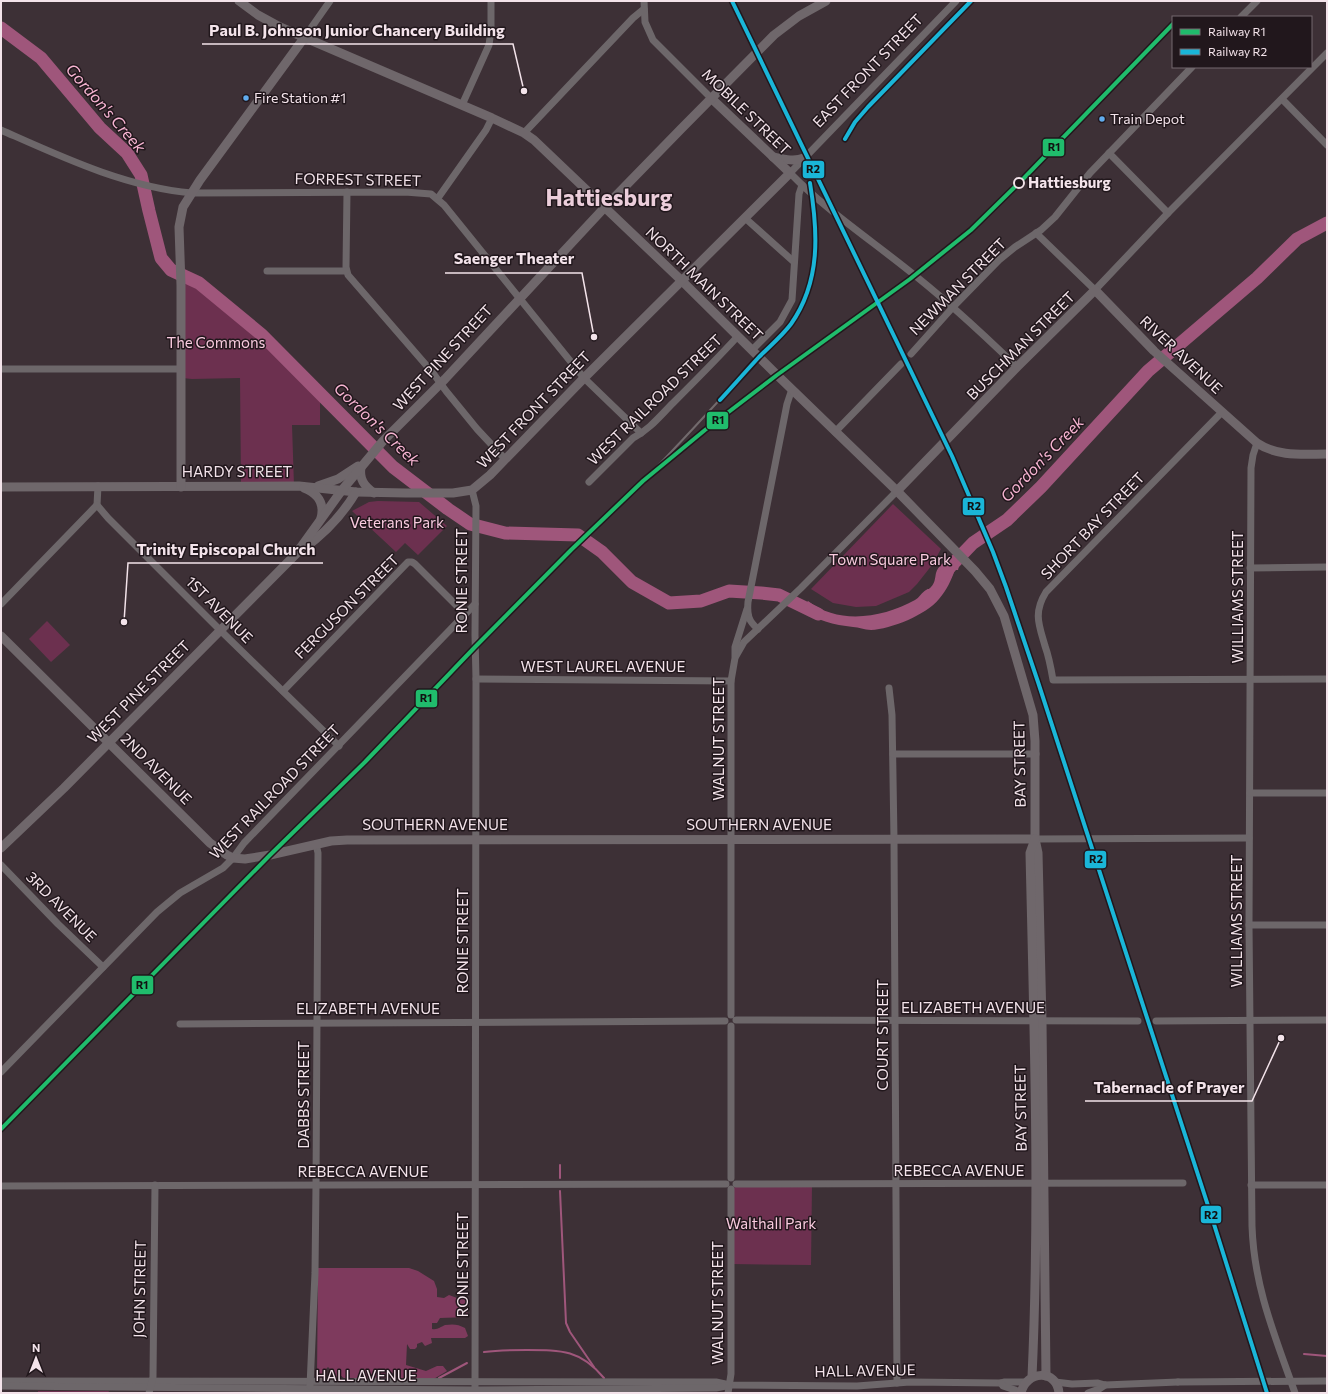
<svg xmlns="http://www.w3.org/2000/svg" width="1328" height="1394" font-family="Commissioner,sans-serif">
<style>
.green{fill:#6c304f}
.forest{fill:#7e3a5d}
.water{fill:#9f567b}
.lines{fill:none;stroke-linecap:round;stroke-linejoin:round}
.stream{stroke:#9f567b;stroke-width:2}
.river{stroke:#9f567b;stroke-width:13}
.minor{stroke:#6d676a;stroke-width:7}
.major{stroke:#6f676b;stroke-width:9}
.rail{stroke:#726a6d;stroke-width:2}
.minor-bridge{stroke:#6d676a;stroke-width:7}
.rail-1-casing{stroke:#21171c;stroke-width:7}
.rail-2-casing{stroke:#21171c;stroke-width:7}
.rail-1{stroke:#20bc6c;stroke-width:4}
.rail-2{stroke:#1ab6d8;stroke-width:4}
.bus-dot{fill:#60acee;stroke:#21171c;stroke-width:1.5}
.stop-dot{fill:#21171c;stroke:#f3e3ea;stroke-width:2}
.labels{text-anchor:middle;stroke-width:3;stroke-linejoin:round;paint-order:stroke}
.bus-label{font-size:14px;fill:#f3e3ea;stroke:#21171c;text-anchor:start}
.street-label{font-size:15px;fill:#f3e3ea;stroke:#21171c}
.stop-label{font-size:15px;font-weight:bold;fill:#f3e3ea;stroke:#21171c;text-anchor:start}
.park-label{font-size:15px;fill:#f9cbdf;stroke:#21171c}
.water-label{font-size:16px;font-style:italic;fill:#f8b5d3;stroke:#21171c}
.town-label{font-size:23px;font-weight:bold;fill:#eccedb;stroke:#21171c}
.leader{fill:none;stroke:#f3e3ea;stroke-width:1.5}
.callout-dot{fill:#f3e3ea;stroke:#21171c;stroke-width:1.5}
.callout-label{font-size:16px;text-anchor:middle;font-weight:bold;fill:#f3e3ea;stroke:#21171c;stroke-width:3;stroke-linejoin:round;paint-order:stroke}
.line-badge{stroke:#21171c;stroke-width:1.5}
.pale-badge-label{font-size:11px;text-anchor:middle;font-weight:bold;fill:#111}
</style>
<rect width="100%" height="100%" fill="#3d3036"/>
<g class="green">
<path d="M 180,274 L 199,283 L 262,335 L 320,393 L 320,425 L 292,425 L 294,486 L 241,486 L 240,378 L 192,379 L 182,378 Z"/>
<path d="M 378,501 L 419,502 L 447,526 L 418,555 L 405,543 L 396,552 L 352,511 L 369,502 Z"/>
<path d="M 893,504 L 941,549 L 932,565 L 917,584 L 909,592 L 876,606 L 856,607 L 833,603 L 811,589 Z"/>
<path d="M 47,621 L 70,645 L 51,662 L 29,639 Z"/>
<path d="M 812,1184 L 811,1265 L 731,1264 L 732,1189 L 735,1187 Z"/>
<path d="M 38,1391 L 109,1391 L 108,1393 L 38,1393 Z"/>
</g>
<path class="forest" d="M 318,1268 L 409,1268 L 418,1271 L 434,1281 L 437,1289 L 437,1297 L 444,1298 L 449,1295 L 457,1298 L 463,1297 L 467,1301 L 468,1305 L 463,1306 L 463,1309 L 469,1314 L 468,1317 L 440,1318 L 437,1323 L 432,1323 L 432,1329 C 438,1330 440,1327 445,1325 C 453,1324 458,1324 465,1328 L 468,1336 L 465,1338 L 431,1338 L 432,1343 L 425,1346 L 422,1342 L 417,1344 L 417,1347 L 415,1349 L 410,1349 L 407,1344 L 406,1365 L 426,1371 L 437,1366 L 443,1366 L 447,1371 L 432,1380 L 364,1380 L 355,1378 L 345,1379 L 340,1375 L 336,1380 L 333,1378 L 331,1370 L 328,1367 L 325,1370 L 324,1376 L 320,1380 L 317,1378 Z"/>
<path class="water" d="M 950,558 L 959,566 L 958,570 L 955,570 C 951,580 947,590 939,599 C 926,615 891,629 871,630 C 864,630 859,627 853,627 C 834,625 816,620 801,610 L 808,601 C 839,625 882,618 915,600 C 919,598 922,592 926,590 C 929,588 928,590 931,587 C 935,583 935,578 936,573 C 938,566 944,562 950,558 Z"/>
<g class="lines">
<g class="stream">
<path d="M 560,1165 L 560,1178"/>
<path d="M 560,1191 L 566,1323 L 570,1332 L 594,1367"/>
<path d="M 484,1352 C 499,1350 513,1350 527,1350 C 562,1350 581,1350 604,1378"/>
<path d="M 1304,1354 L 1327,1356"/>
<path d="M 439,1378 L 467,1363"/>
</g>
<g class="river">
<path d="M 1,28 L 41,58 L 100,128 L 127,153 L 141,175 L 149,211 L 161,258 L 171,270 L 199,283 L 262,335 L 393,467 L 448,509 L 470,524 L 505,533 L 578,535 L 602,552 L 632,582 L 669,603 L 701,601 L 729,591 L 761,593 L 779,595 L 818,614"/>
<path d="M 945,576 L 948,569 L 973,543 L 1007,520 L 1041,487 L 1148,371 L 1257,278 L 1297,239 L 1327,223"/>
</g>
<g class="minor">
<path d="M 644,1 L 645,22 L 653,40 L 711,98"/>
<path d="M 956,1 L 790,173 C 824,208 865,236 903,266 C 943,297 981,332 1017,367"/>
<path d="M 1241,17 L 1257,1"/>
<path d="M 304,38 L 330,1"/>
<path d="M 1282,99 L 1327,145"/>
<path d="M 462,105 L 489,45 L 491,30 L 491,1"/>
<path d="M 1,130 C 62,157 125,187 192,193 L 405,192 L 431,194 L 444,205 L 584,378 L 641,433"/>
<path d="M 524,133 L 633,18 L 644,9"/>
<path d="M 1109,153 L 1168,213"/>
<path d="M 347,192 L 346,267 L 348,275 L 433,373 L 446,391 L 477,429 L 505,459"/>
<path d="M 438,198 L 486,130 L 492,118"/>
<path d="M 745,218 L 794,262"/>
<path d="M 1036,233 L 1095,290 L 1168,213 L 1327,53"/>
<path d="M 267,271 L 346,271"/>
<path d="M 752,350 L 780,322 L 792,300 L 799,194 L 802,185"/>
<path d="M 911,354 L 953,307 L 999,260 L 1015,247 L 1041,230 L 1055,217 L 1090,173 L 1192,67"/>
<path d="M 1,369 L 181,369"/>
<path d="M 1222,412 L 1046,592 C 1033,613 1039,625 1045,646 C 1049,657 1051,668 1053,680 L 1327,679"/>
<path d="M 835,432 L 901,364"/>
<path d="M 1257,443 L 1253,455 L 1251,468 L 1249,925 L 1252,1226 C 1254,1287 1275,1336 1295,1393"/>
<path d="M 589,482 L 633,438 C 649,430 660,416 673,403 C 695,381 717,359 738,336"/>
<path d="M 98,486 L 97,505 L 108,518 L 221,631 L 339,746"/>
<path d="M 472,490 L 476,506 L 475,635 L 476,679 L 475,1393"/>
<path d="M 1250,568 L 1327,567"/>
<path d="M 1,604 L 97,505"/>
<path d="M 758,629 C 748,621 747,614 748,602 L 787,404 L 792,389"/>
<path d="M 736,656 L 744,642 L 801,588 L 897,491"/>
<path d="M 476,679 L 731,681"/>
<path d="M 889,688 L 892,715 L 894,839 L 897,1383"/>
<path d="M 283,691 L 408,562 L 412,562 L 415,564 L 465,614"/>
<path d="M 893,754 L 1036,754"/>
<path d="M 1250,793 L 1327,793"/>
<path d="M 1035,839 L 1249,838"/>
<path d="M 1,865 L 58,924 L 103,967"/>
<path d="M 1249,925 L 1327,925"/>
<path d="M 731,1015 L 731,681 L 735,658 L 735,647 L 747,609"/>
<path d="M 736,1020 L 1138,1021"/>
<path d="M 1156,1021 L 1327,1020"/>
<path d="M 180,1024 L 725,1021"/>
<path d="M 731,1026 L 731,1178"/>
<path d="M 1,1072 L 157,912 L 180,893 L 223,868 L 233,858 L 244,843 L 475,604"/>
<path d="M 736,1184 L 1183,1183"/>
<path d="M 1251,1185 L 1327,1185"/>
<path d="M 1,1186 L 726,1184"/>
<path d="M 1,1381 L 716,1382 L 730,1385 L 857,1386 L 910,1382 L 1001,1383 L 1004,1382 L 1026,1382"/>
<path d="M 1055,1382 L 1072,1384 L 1098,1383 L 1105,1385 L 1178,1382"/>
<path d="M 1001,1383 L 1003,1386 L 1021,1392"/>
<path d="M 1,1386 L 475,1390 L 716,1388 L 726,1386"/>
<path d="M 310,1386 L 315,1273 L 316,1185 L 318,853 L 316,844"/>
<path d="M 149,1393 L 153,1377 L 155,1185"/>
<path d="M 728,1393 L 731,1374 L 731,1189"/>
<path d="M 1088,1393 L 1099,1389 L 1105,1385"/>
</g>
<g class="major">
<path d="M 239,1 L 258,15 L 280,27 L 492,118 L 524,133 L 534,140 L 682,281 L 777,375 L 897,491 L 975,571 L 990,589 L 1004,616 L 1033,715 L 1035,741 L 1035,839 L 1038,853 L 1042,1021 L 1046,1376"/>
<path d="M 773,157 C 783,159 794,162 804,158"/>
<path d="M 361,467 C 359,479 364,486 374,493"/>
<path d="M 318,486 L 338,479 L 358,466"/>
<path d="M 1,487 L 299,486 L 356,492 L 406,493 L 453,493 L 472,490 L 490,475 L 584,378 L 790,173 L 711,98"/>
<path d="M 181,487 L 181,285 L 179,227 L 183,207 L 200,180 L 304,38"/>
<path d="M 304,488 C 317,493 325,503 321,518"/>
<path d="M 897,491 L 1017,367 L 1095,290 L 1154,351 L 1257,443 C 1278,457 1303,454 1327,454"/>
<path d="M 303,549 C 324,534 343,514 356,492"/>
<path d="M 1,636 L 210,843 L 227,855 L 233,858 L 245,859 L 270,855 L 331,841 L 347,840 L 1035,839"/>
<path d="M 1,848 L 64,788 L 296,554 L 342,490 L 383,441 L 445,379 L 605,207 L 681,129 L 774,35 L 799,16 L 826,1"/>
<path d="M 1032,1377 C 1040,1202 1034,1027 1030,853 L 1035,839"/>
<path d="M 1021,1393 C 1026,1370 1057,1369 1059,1393"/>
</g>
<g class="rail">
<path d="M 732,1 L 952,456 L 993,552 L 1006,587 L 1038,682 L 1213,1221 L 1267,1393"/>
<path d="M 845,139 L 855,122 L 868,107 L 971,1"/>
<path d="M 643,481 C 674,450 704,417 734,384 C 743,375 751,366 759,357 C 770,347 781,337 790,324 C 824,279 820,215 806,164"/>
</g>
<path class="minor-bridge" d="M 1178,1382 L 1327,1381"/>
<g class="rail-1-casing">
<path id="rail-1" d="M 1,1129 L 270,855 L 365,762 L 475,647 L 571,550 L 643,481 L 705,430 L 777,375 L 910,279 L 971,230 L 1024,178 L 1173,24"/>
</g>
<g class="rail-2-casing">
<g id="rail-2">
<path d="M 732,1 L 952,456 L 993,552 L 1006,587 L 1038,682 L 1213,1221 L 1267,1393"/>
<path d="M 845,139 L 855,122 L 868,107 L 971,1"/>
<path d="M 720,400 C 733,386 746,371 759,357 C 770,346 782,336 791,324 C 821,281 818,232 810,183"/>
</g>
</g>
<use href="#rail-1" class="rail-1"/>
<use href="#rail-2" class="rail-2"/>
</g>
<g class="bus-dot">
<circle cx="246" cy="98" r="3.5"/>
<circle cx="1102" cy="119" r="3.5"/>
</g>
<circle class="stop-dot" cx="1019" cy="183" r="5"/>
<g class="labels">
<g class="bus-label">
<text x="254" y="103">Fire Station #1</text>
<text x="1110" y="124">Train Depot</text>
</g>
<g class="street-label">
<text transform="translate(868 71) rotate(-46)" y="5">EAST FRONT STREET</text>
<text transform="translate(746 112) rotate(44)" y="5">MOBILE STREET</text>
<text transform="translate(358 180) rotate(1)" y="5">FORREST STREET</text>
<text transform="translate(704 284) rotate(44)" y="5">NORTH MAIN STREET</text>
<text transform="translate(958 287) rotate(-45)" y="5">NEWMAN STREET</text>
<text transform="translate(1021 346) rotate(-45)" y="5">BUSCHMAN STREET</text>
<text transform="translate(1181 355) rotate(43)" y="5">RIVER AVENUE</text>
<text transform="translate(443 358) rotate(-47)" y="5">WEST PINE STREET</text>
<text transform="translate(655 400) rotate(-44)" y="5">WEST RAILROAD STREET</text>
<text transform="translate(534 410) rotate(-46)" y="5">WEST FRONT STREET</text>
<text x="237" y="477">HARDY STREET</text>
<text transform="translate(1093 526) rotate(-46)" y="5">SHORT BAY STREET</text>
<text transform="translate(462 581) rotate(-90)" y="5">RONIE STREET</text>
<text transform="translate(1238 597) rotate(-90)" y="5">WILLIAMS STREET</text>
<text transform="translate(347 607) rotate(-45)" y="5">FERGUSON STREET</text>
<text transform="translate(219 610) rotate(45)" y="5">1ST AVENUE</text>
<text x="603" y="672">WEST LAUREL AVENUE</text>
<text transform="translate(139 692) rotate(-45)" y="5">WEST PINE STREET</text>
<text transform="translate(719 739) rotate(-90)" y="5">WALNUT STREET</text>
<text transform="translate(1020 764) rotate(-91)" y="5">BAY STREET</text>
<text transform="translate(156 769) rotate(45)" y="5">2ND AVENUE</text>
<text transform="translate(275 792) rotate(-46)" y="5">WEST RAILROAD STREET</text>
<text x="435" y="830">SOUTHERN AVENUE</text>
<text x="759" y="830">SOUTHERN AVENUE</text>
<text transform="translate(61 907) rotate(45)" y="5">3RD AVENUE</text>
<text transform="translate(1237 921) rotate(-90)" y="5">WILLIAMS STREET</text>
<text transform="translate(463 941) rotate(-90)" y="5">RONIE STREET</text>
<text x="973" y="1013">ELIZABETH AVENUE</text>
<text x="368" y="1014">ELIZABETH AVENUE</text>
<text transform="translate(883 1035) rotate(-90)" y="5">COURT STREET</text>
<text transform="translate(304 1095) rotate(-90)" y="5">DABBS STREET</text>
<text transform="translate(1021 1108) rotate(-91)" y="5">BAY STREET</text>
<text x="959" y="1176">REBECCA AVENUE</text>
<text x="363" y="1177">REBECCA AVENUE</text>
<text transform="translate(463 1265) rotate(-90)" y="5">RONIE STREET</text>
<text transform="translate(140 1289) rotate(-89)" y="5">JOHN STREET</text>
<text transform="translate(718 1303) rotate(-90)" y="5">WALNUT STREET</text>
<text transform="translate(865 1371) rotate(-1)" y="5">HALL AVENUE</text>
<text x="366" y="1381">HALL AVENUE</text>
</g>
<g class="stop-label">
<text x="1028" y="188">Hattiesburg</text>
</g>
<g class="park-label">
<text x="216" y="348">The Commons</text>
<text x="397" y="528">Veterans Park</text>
<text x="890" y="565">Town Square Park</text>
<text x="771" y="1229">Walthall Park</text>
</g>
<g class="water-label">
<text transform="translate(106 108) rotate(49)" y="6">Gordon's Creek</text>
<text transform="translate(377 424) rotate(44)" y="6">Gordon's Creek</text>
<text transform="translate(1042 459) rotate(-46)" y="6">Gordon's Creek</text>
</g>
<g class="town-label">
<text x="609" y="206">Hattiesburg</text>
</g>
</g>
<path class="leader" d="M524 91L513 44H202M594 337L582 273H445M124 622L128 563H323M1281 1038L1252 1101H1085"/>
<g class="callout-dot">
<circle cx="524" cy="91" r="4"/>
<circle cx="594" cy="337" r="4"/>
<circle cx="124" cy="622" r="4"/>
<circle cx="1281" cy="1038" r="4"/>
</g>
<g class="callout-label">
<text x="357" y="36">Paul B. Johnson Junior Chancery Building</text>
<text x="514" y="264">Saenger Theater</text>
<text x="226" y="555">Trinity Episcopal Church</text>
<text x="1169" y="1093">Tabernacle of Prayer</text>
</g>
<g class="line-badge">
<rect x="1042" y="138" width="23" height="19" rx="4" fill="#20bc6c"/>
<rect x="802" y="160" width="23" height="19" rx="4" fill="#1ab6d8"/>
<rect x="706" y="411" width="23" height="19" rx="4" fill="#20bc6c"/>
<rect x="962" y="497" width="23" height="19" rx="4" fill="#1ab6d8"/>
<rect x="415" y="689" width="23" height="19" rx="4" fill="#20bc6c"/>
<rect x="1084" y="850" width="23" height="19" rx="4" fill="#1ab6d8"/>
<rect x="131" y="975" width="23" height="20" rx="4" fill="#20bc6c"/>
<rect x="1200" y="1205" width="22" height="19" rx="4" fill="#1ab6d8"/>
</g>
<g class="pale-badge-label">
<text x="1054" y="151">R1</text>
<text x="813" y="173">R2</text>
<text x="718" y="424">R1</text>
<text x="974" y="510">R2</text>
<text x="426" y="702">R1</text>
<text x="1096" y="863">R2</text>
<text x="142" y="989">R1</text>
<text x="1211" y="1219">R2</text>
</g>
<rect width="1328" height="1394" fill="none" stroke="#f3e3ea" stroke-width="4"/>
<rect x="1172" y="16" width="140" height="52" fill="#21171c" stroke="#75696e"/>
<rect x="1180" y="29" width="20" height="6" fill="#20bc6c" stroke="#75696e"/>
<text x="1208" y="36" font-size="12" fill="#f3e3ea">Railway R1</text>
<rect x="1180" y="49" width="20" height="6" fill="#1ab6d8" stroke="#75696e"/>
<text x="1208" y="56" font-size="12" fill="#f3e3ea">Railway R2</text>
<g transform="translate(36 1358)" stroke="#21171c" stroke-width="3" paint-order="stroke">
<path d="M0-3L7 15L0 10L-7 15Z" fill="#f3e3ea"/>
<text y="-6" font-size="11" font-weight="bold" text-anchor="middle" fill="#f3e3ea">N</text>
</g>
</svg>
